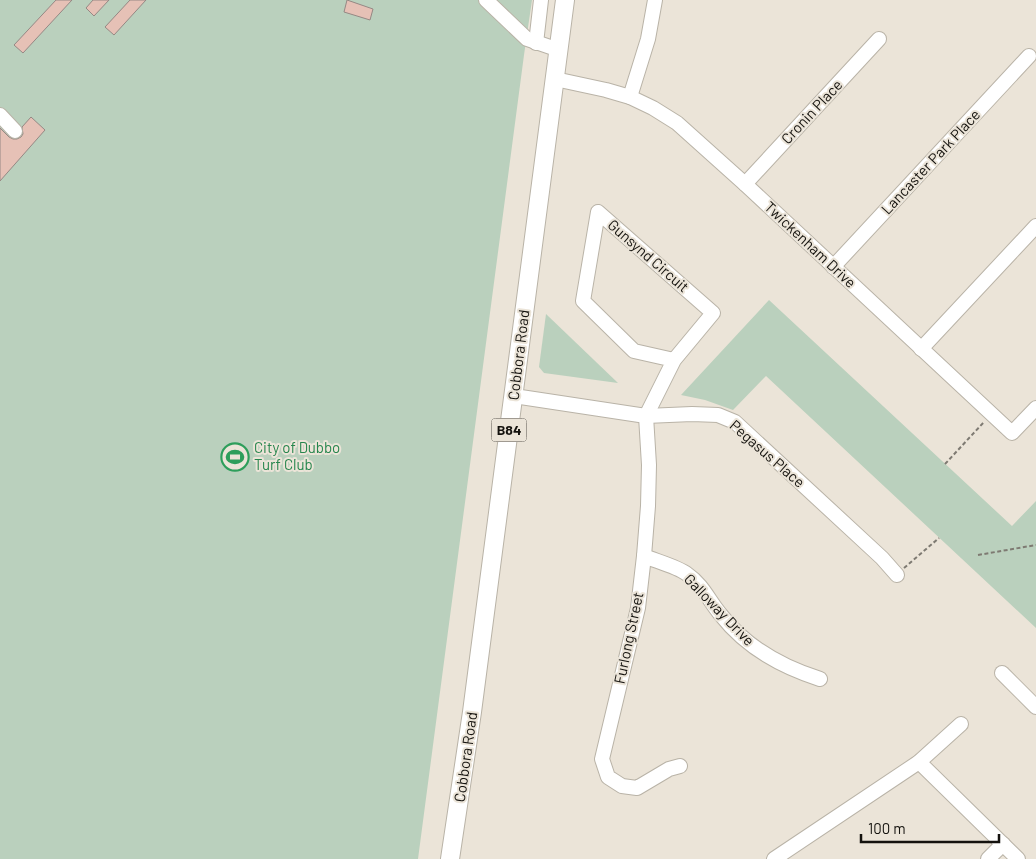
<svg xmlns="http://www.w3.org/2000/svg" width="1036" height="859" font-family="Barlow,sans-serif">
<style>
.green{fill:#bad0bd}
.building{fill:#e6c1b6;stroke:#958884}
.lines{fill:none;stroke-linecap:round;stroke-linejoin:round}
.minor-casing{stroke:#b9b3a7;stroke-width:16}
.major-casing{stroke:#b9b3a7;stroke-width:20}
.path{stroke:#7e7a72;stroke-width:2;stroke-dasharray:4 2.5;stroke-linecap:butt}
.minor{stroke:#fff;stroke-width:14}
.major{stroke:#fff;stroke-width:18}
.labels{text-anchor:middle;stroke-width:4;stroke-linejoin:round;paint-order:stroke}
.shield{fill:#ebe4d8;stroke:#54514b;stroke-width:1}
.shield-label{font-size:14px;font-weight:bold;fill:#14120e}
.street-label{font-size:15px;fill:#14120e;stroke:#ebe4d8}
.leisure-label{font-size:15px;fill:#27864d;stroke:#ebe4d8;text-anchor:start}
</style>
<rect width="100%" height="100%" fill="#ebe4d8"/>
<g class="green">
<path d="M 0,0 L 532,0 L 524,55 L 418,859 L 0,859 Z"/>
<path d="M 769,300 L 1012,526 L 1036,501 L 1036,628 L 766,376 L 733,410 L 705,400 L 681,395 Z"/>
<path d="M 546,314 L 618,383 L 544,373 L 539,367 Z"/>
</g>
<g class="building">
<path d="M 56,0 L 72,0 L 23,53 L 14,45 Z"/>
<path d="M 93,0 L 109,0 L 94,16 L 86,8 Z"/>
<path d="M 130,0 L 146,0 L 114,35 L 105,27 Z"/>
<path d="M 347,0 L 373,9 L 370,20 L 344,12 Z"/>
<path d="M 31,117 L 45,130 L 0,181 L 0,128 L 9,137 L 13,139 L 17,139 L 21,137 L 23,134 L 22,127 Z"/>
</g>
<g class="lines">
<g class="minor-casing">
<g id="minor">
<path d="M 486,0 L 527,39 L 559,50"/>
<path d="M 536,43 L 541,0"/>
<path d="M 555,79 L 606,90 L 630,97 L 653,108 L 677,123 L 745,184 L 1012,433 L 1036,408"/>
<path d="M 630,97 L 648,39 L 655,0"/>
<path d="M 0,115 L 15,131"/>
<path d="M 745,184 L 879,39"/>
<path d="M 833,267 L 1029,56"/>
<path d="M 921,349 L 1036,226"/>
<path d="M 674,360 L 634,351 L 583,301 L 598,212 L 713,313 L 674,360 L 646,416 L 649,465 L 648,506 L 644,556 L 638,608 L 602,759 L 608,777 L 622,786 L 637,788 L 669,769 L 680,766"/>
<path d="M 514,396 L 646,416 L 692,414 L 718,415 L 735,422 L 882,558 L 897,575"/>
<path d="M 644,556 C 656,561 678,567 687,574 C 703,585 709,601 721,615 C 746,647 782,667 820,679"/>
<path d="M 1002,673 L 1036,707"/>
<path d="M 919,762 L 1018,859"/>
<path d="M 774,859 L 919,762 L 961,724"/>
<path d="M 988,859 L 1003,844"/>
</g>
</g>
<g class="major-casing">
<path id="major" d="M 450,859 L 472,712 L 565,0"/>
</g>
<g class="path">
<path d="M 945,464 L 984,422"/>
<path d="M 978,555 L 1036,545"/>
<path d="M 904,568 L 939,538"/>
</g>
<use href="#minor" class="minor"/>
<use href="#major" class="major"/>
</g>
<defs>
<g id="stadium-ring" transform="scale(1.4375)"><circle r="9.5" fill="#ebe4d8" stroke="#2e9e5b" stroke-width="1.5"/><path d="M0-5a6.5 5 0 1 0 0 10a6.5 5 0 1 0 0-10ZM-3.5-1.8h7v3.6h-7Z" fill="#2e9e5b"/></g>
</defs>
<g fill-rule="evenodd">
<use href="#stadium-ring" x="235" y="457"/>
</g>
<g class="labels">
<rect class="shield" x="491.5" y="418.5" width="35" height="23" rx="4"/>
<g class="shield-label">
<text x="509" y="435">B84</text>
</g>
<g class="street-label">
<text transform="translate(812 112) rotate(-47)" y="5">Cronin Place</text>
<text transform="translate(931 162) rotate(-47)" y="5">Lancaster Park Place</text>
<text transform="translate(810 245) rotate(43)" y="5">Twickenham Drive</text>
<text transform="translate(648 256) rotate(41)" y="5">Gunsynd Circuit</text>
<text transform="translate(519 355) rotate(-83)" y="5">Cobbora Road</text>
<text transform="translate(767 454) rotate(41)" y="5">Pegasus Place</text>
<text transform="translate(719 610) rotate(46)" y="5">Galloway Drive</text>
<text transform="translate(629 638) rotate(-78)" y="5">Furlong Street</text>
<text transform="translate(466 757) rotate(-82)" y="5">Cobbora Road</text>
</g>
<g class="leisure-label">
<text x="254" y="453">City of Dubbo<tspan x="254" dy="17">Turf Club</tspan></text>
</g>
</g>
<path d="M861 834v8h138v-8" fill="none" stroke="#14120e" stroke-width="2.5"/>
<text x="868" y="834" font-size="15" fill="#14120e" stroke="#ebe4d8" stroke-width="4" paint-order="stroke">100 m</text>
</svg>
